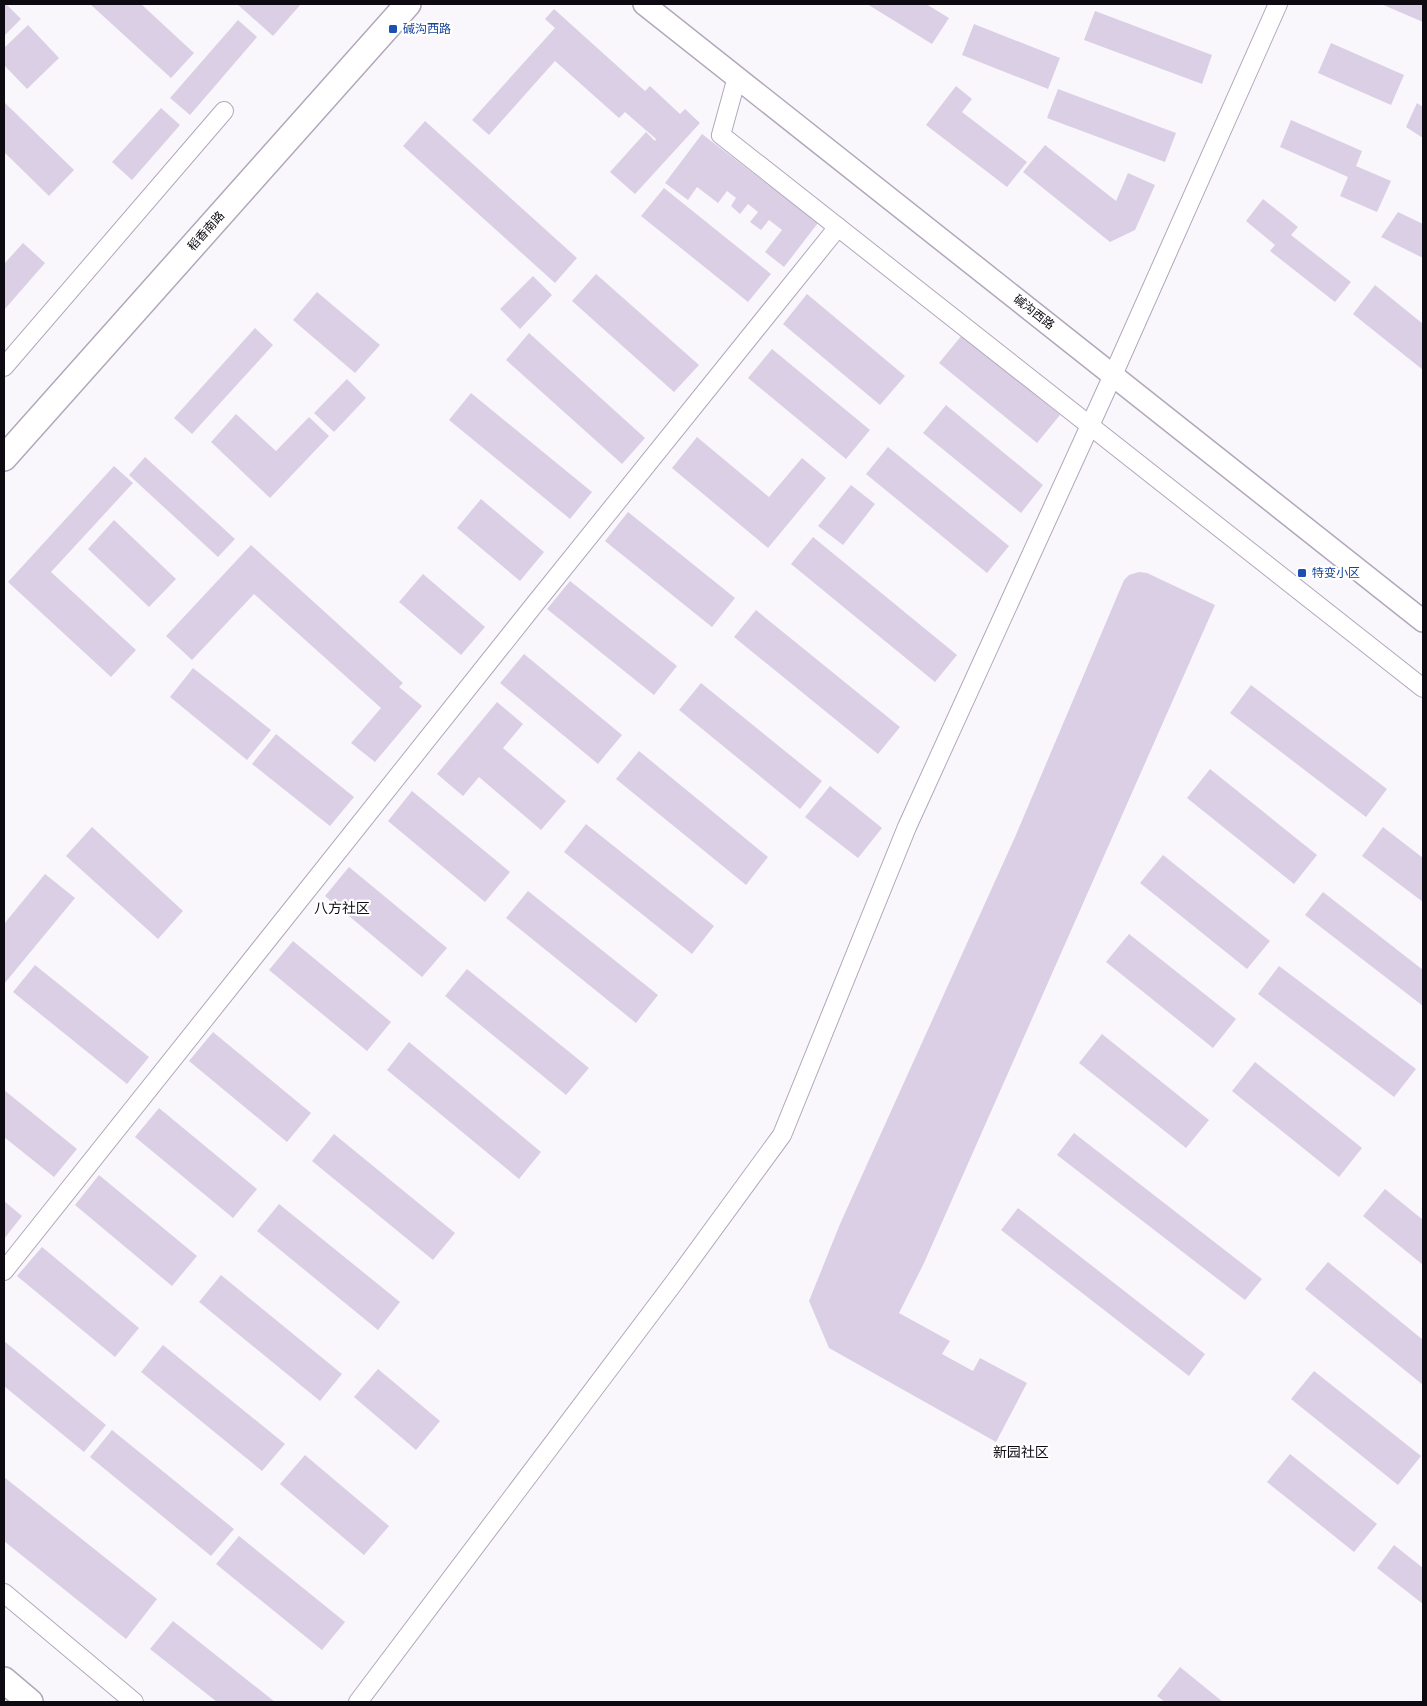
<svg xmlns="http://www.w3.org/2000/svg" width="1427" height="1706" font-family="'PT Sans','Noto Sans SC',sans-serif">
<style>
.building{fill:#dbcfe5}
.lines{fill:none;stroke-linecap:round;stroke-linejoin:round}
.minor-casing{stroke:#b2a7bc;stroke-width:20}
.tertiary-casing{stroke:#b2a7bc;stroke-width:24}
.secondary-casing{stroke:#b2a7bc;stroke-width:28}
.minor{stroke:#fff;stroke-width:18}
.tertiary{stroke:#fff;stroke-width:21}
.secondary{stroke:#fff;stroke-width:25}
.transit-dot{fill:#1a4fb4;stroke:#fff;stroke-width:2}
.labels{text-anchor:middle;stroke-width:4.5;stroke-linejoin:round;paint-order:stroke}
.transit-label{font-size:12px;fill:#164399;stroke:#fff;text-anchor:start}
.street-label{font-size:12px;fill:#0e0a12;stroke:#fff}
.neighbourhood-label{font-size:14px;fill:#0e0a12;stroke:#fff}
</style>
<rect width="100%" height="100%" fill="#f9f7fc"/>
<g class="building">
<path d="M 4,4 L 6,4 L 21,19 L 4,36 Z"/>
<path d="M 90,4 L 141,4 L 194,53 L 171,78 Z"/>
<path d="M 237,4 L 301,4 L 273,36 Z"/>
<path d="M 867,4 L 926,4 L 949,18 L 932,44 Z"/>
<path d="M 1381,4 L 1423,4 L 1423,22 Z"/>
<path d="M 554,9 L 645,91 L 650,86 L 680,114 L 685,109 L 700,123 L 635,194 L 610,172 L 646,132 L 655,141 L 656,139 L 625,112 L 619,118 L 555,61 L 489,135 L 472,120 L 555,28 L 545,19 Z"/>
<path d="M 1095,11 L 1212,55 L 1202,84 L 1084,40 Z"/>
<path d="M 238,20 L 257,37 L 190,115 L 170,98 Z"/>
<path d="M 974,24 L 1060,58 L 1048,89 L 962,55 Z"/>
<path d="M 28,25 L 59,58 L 27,89 L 4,65 L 4,48 Z"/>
<path d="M 1331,43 L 1404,75 L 1391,105 L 1318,73 Z"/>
<path d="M 956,86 L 972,99 L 962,112 L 1027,162 L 1007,187 L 926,125 Z"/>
<path d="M 1058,89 L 1176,133 L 1165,162 L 1047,118 Z"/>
<path d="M 4,102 L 74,170 L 49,196 L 4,152 Z"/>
<path d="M 1417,103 L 1423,107 L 1423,138 L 1406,127 Z"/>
<path d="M 161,108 L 180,125 L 132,180 L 112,162 Z"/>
<path d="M 1291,120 L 1362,151 L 1356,166 L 1391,181 L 1377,212 L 1340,196 L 1348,177 L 1280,147 Z"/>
<path d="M 425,121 L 577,258 L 555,283 L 403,146 Z"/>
<path d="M 702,134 L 818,223 L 784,267 L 765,252 L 782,230 L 769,220 L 761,230 L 750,222 L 758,212 L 748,204 L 740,214 L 731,206 L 736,198 L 727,191 L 718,203 L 697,187 L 688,200 L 665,183 Z"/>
<path d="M 1045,145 L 1116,201 L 1128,173 L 1155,185 L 1135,230 L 1110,242 L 1023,172 Z"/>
<path d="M 664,188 L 771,274 L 748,302 L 641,216 Z"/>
<path d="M 1263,199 L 1298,227 L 1291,235 L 1351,282 L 1335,302 L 1270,251 L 1275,245 L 1246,221 Z"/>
<path d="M 1398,212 L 1423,224 L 1423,258 L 1381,237 Z"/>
<path d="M 23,243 L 45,263 L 4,310 L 4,264 Z"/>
<path d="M 596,274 L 699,365 L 674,392 L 572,301 Z"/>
<path d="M 533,276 L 552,295 L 520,329 L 500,309 Z"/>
<path d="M 1375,285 L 1423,324 L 1423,370 L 1353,314 Z"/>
<path d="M 317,292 L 380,345 L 355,373 L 293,320 Z"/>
<path d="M 807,294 L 905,376 L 880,405 L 783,324 Z"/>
<path d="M 255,328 L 273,345 L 192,434 L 174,418 Z"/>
<path d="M 529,333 L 645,438 L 622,464 L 506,360 Z"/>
<path d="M 962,335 L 1060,415 L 1037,443 L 939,363 Z"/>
<path d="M 772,349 L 870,430 L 846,459 L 748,378 Z"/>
<path d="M 347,379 L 366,398 L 334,432 L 314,413 Z"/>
<path d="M 471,393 L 592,492 L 570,519 L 449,420 Z"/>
<path d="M 946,405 L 1043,485 L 1021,513 L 923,433 Z"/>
<path d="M 236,414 L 276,451 L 309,417 L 329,436 L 270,498 L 211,442 Z"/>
<path d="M 697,437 L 769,497 L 802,458 L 826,478 L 768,548 L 672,468 Z"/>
<path d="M 888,447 L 1009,546 L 987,573 L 866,474 Z"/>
<path d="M 145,457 L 235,539 L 218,557 L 129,475 Z"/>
<path d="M 114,466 L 133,483 L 51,572 L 136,650 L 111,677 L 8,582 Z"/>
<path d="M 851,485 L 875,504 L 843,545 L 818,526 Z"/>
<path d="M 481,499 L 544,552 L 520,581 L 457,528 Z"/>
<path d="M 628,512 L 735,598 L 712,627 L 605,541 Z"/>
<path d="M 114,520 L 176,579 L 149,607 L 88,549 Z"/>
<path d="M 813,537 L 957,655 L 935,682 L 791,564 Z"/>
<path d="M 251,545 L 403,683 L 399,687 L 422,706 L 375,762 L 351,743 L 381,708 L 254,594 L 192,660 L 166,636 Z"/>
<path d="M 1139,572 L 1147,573 L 1215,605 L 924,1263 L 899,1313 L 950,1341 L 942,1354 L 973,1371 L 980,1358 L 1027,1383 L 996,1442 L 829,1348 L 809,1301 L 840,1224 L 1015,837 L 1124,580 L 1129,575 Z"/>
<path d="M 423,574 L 485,627 L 461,655 L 399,602 Z"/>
<path d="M 570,581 L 677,666 L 654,695 L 547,609 Z"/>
<path d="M 756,610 L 900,727 L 878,754 L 734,637 Z"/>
<path d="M 524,654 L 622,735 L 598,764 L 500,683 Z"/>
<path d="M 193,668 L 271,730 L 247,760 L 170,697 Z"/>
<path d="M 701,683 L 822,781 L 800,809 L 679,710 Z"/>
<path d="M 1251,685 L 1387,789 L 1366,817 L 1230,713 Z"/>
<path d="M 497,702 L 523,724 L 503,748 L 566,801 L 541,830 L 479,777 L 463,796 L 437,774 Z"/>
<path d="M 276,734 L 354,797 L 330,826 L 252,764 Z"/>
<path d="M 639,751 L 768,857 L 746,885 L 616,779 Z"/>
<path d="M 1210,769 L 1317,855 L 1294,884 L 1187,798 Z"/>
<path d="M 830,786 L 882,828 L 858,858 L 805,817 Z"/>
<path d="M 412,791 L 510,872 L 485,902 L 388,821 Z"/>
<path d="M 586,824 L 714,926 L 692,954 L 564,852 Z"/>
<path d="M 92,827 L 183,911 L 158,939 L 66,856 Z"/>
<path d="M 1383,827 L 1423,858 L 1423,902 L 1362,856 Z"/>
<path d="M 1163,855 L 1270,941 L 1247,969 L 1140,883 Z"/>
<path d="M 349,867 L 447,948 L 422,977 L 325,896 Z"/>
<path d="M 45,874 L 75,898 L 4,984 L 4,924 Z"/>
<path d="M 528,891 L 658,995 L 636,1023 L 506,918 Z"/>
<path d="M 1323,892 L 1423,970 L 1423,1006 L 1305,915 Z"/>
<path d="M 1129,934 L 1236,1019 L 1213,1048 L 1106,962 Z"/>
<path d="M 293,941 L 391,1022 L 367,1051 L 269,970 Z"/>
<path d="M 35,965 L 149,1057 L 127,1084 L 13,992 Z"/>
<path d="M 1279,966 L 1416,1069 L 1394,1097 L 1258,994 Z"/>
<path d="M 467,969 L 589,1068 L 566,1095 L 445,996 Z"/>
<path d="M 213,1032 L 311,1113 L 287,1142 L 189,1061 Z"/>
<path d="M 1102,1034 L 1209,1120 L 1186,1148 L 1079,1063 Z"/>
<path d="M 409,1042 L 541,1152 L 519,1179 L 387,1070 Z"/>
<path d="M 1255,1062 L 1362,1148 L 1339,1177 L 1232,1091 Z"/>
<path d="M 4,1090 L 77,1149 L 54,1177 L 4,1137 Z"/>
<path d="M 159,1108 L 257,1189 L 233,1218 L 135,1137 Z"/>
<path d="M 1074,1133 L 1262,1279 L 1245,1300 L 1057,1155 Z"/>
<path d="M 334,1134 L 455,1233 L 433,1260 L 312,1161 Z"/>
<path d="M 99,1175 L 197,1256 L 172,1286 L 75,1205 Z"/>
<path d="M 1385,1189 L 1423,1220 L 1423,1265 L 1363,1216 Z"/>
<path d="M 4,1201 L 22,1216 L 4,1239 Z"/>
<path d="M 279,1204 L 400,1302 L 378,1330 L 257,1231 Z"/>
<path d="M 1018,1208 L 1205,1354 L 1189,1376 L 1001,1230 Z"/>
<path d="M 42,1247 L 139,1328 L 115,1357 L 17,1276 Z"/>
<path d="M 1328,1262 L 1423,1340 L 1423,1385 L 1305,1289 Z"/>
<path d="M 221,1275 L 342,1374 L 320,1401 L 199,1302 Z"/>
<path d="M 4,1341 L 106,1425 L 84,1452 L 4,1386 Z"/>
<path d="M 163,1345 L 285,1444 L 262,1471 L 141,1372 Z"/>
<path d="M 378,1369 L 440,1421 L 416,1450 L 354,1397 Z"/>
<path d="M 1314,1371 L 1421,1456 L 1398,1485 L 1291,1399 Z"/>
<path d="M 112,1430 L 234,1529 L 211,1556 L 90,1457 Z"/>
<path d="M 1290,1454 L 1377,1524 L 1354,1552 L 1267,1482 Z"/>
<path d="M 305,1455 L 389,1526 L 364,1555 L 280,1484 Z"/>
<path d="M 4,1477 L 157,1599 L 126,1639 L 4,1541 Z"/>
<path d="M 239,1536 L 345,1622 L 322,1650 L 216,1564 Z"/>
<path d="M 1394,1545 L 1423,1568 L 1423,1604 L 1377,1568 Z"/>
<path d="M 173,1621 L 275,1702 L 217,1702 L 150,1649 Z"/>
<path d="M 1180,1667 L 1223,1702 L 1165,1702 L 1157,1696 Z"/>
</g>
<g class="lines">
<g class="minor-casing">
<g id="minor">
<path d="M 737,77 L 721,135 L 1423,688"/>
<path d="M 4,367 L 224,111"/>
<path d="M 4,1271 L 534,605 L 838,227"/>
<path d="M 4,1593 L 134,1702"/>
<path d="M 358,1702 L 676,1280 L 782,1135 L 907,827 L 1113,375 L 1278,4"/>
</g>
</g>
<g class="tertiary-casing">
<path id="tertiary" d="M 644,4 L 1423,621"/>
</g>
<g class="secondary-casing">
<g id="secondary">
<path d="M 4,458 L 408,4"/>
<path d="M 4,1680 L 30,1702"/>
</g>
</g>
<use href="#minor" class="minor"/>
<use href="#tertiary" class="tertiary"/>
<use href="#secondary" class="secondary"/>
</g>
<g class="transit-dot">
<rect x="388" y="24" width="10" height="10" rx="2.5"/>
<rect x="1297" y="568" width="10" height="10" rx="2.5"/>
</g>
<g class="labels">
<g class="transit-label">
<text x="403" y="33">碱沟西路</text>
<text x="1312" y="577">特变小区</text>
</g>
<g class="street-label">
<text transform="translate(206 231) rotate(-48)" y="4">稻香南路</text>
<text transform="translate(1034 312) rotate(38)" y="4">碱沟西路</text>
</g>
<g class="neighbourhood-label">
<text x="342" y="913">八方社区</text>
<text x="1021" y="1457">新园社区</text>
</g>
</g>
<rect width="1427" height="1706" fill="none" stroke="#0e0a12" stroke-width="10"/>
</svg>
